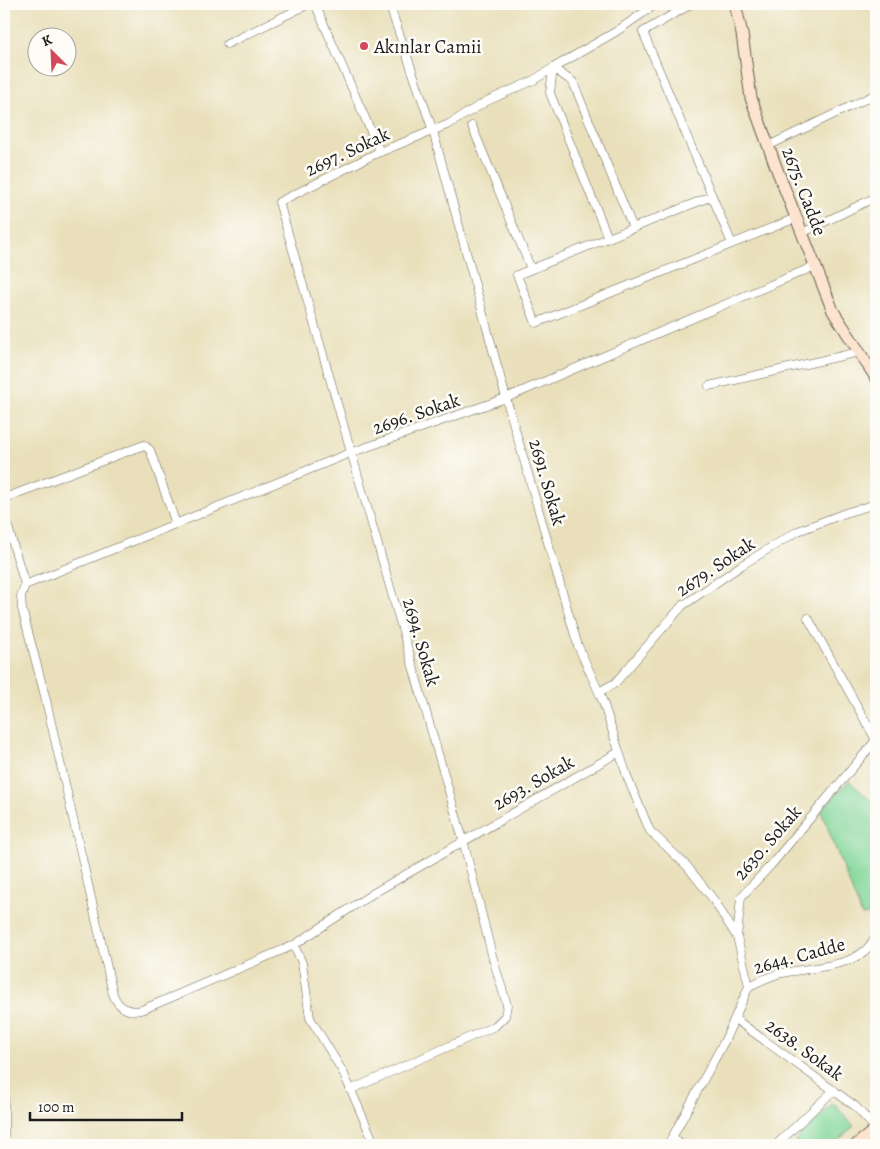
<svg xmlns="http://www.w3.org/2000/svg" width="880" height="1149" font-family="Alegreya,serif">
<style>
.green{fill:#81d699;stroke:#4e795a}
.lines{fill:none;stroke-linecap:round;stroke-linejoin:round}
.street-casing{stroke:#646154;stroke-width:9}
.secondary-casing{stroke:#646154;stroke-width:13}
.street{stroke:#fff;stroke-width:8}
.secondary{stroke:#fde4d1;stroke-width:11}
.poi-dot{fill:#d1495b;stroke:#fdfcf7;stroke-width:2}
.labels{text-anchor:middle;stroke-width:5;stroke-linejoin:round;paint-order:stroke}
.poi-label{font-size:19px;fill:#1c1c1c;stroke:#fdfcf7;text-anchor:start}
.street-label{font-size:19px;fill:#1c1c1c;stroke:#fdfcf7}
</style>
<rect width="100%" height="100%" fill="#fdfcf7"/>
<filter id="ink" filterUnits="userSpaceOnUse"><feTurbulence type="fractalNoise" baseFrequency=".02" numOctaves="2"/><feDisplacementMap in="SourceGraphic" scale="10" xChannelSelector="R" yChannelSelector="G"/><feConvolveMatrix kernelMatrix="1 2 1 2 8 2 1 2 1" color-interpolation-filters="sRGB"/></filter>
<filter id="wash" filterUnits="userSpaceOnUse"><feTurbulence type="fractalNoise" baseFrequency=".0096" numOctaves="4" result="noise"/><feDisplacementMap in="SourceGraphic" scale="20" xChannelSelector="R" yChannelSelector="G"/><feGaussianBlur stdDeviation="1.12" result="paint"/><feColorMatrix in="noise" values="0 0 0 0 0 0 0 0 0 0 0 0 0 0 0 0 0 1.4 0 .05"/><feComposite in="paint" operator="in"/></filter>
<g filter="url(#wash)">
<rect width="100%" height="100%" fill="#e9e0bb"/>
<g class="green">
<path d="M 849,781 L 876,805 L 876,889 L 870,914 L 862,916 L 821,811 Z"/>
<path d="M 833,1103 L 854,1126 L 833,1145 L 800,1145 L 795,1141 Z"/>
</g>
</g>
<g filter="url(#ink)">
<g class="lines">
<g class="street-casing">
<g id="street">
<path d="M 315,4 L 380,152"/>
<path d="M 389,4 L 433,131 L 506,398 L 578,646 L 602,699 L 628,779 L 650,831 L 687,866 L 713,899 L 737,937"/>
<path d="M 691,4 L 643,32 L 712,196"/>
<path d="M 227,44 L 309,4"/>
<path d="M 472,126 L 531,269"/>
<path d="M 768,146 L 876,94"/>
<path d="M 802,233 L 876,197"/>
<path d="M 608,238 L 550,93 L 553,68 L 573,82 L 633,228"/>
<path d="M 732,244 L 712,196 L 517,275 L 536,323 L 796,218"/>
<path d="M 709,386 L 859,352"/>
<path d="M 4,503 L 10,496 L 144,445 L 150,450 L 176,524"/>
<path d="M 4,513 L 25,585 L 21,596 L 22,609 L 45,696 L 113,994 C 118,1008 130,1014 144,1009 L 294,945 L 372,894 L 619,752"/>
<path d="M 25,585 L 350,453 L 506,398 L 815,266"/>
<path d="M 808,618 L 876,740"/>
<path d="M 599,692 L 615,683 L 682,606 L 742,565 L 798,531 L 848,512 L 876,504"/>
<path d="M 294,945 L 302,963 L 310,1018 L 343,1072 L 375,1145"/>
<path d="M 749,986 C 758,982 768,977 778,974 C 809,966 866,970 876,933"/>
<path d="M 735,1019 L 855,1106 L 876,1129"/>
<path d="M 4,1066 L 4,1137"/>
<path d="M 350,1090 L 495,1026 L 505,1016 L 507,1005 L 493,959 L 463,840 L 279,202 L 375,154 L 449,124 L 487,101 L 532,81 L 553,68 L 617,31 L 656,4"/>
<path d="M 674,1138 L 681,1145"/>
<path d="M 668,1145 L 725,1040 L 749,986 L 737,937 L 741,897 L 771,865 L 876,740"/>
<path d="M 776,1145 L 834,1090"/>
</g>
</g>
<g class="secondary-casing">
<g id="secondary">
<path d="M 735,4 L 742,34 L 751,98 L 776,167 L 833,311 L 876,378"/>
<path d="M 856,1145 L 876,1129"/>
</g>
</g>
<use href="#street" class="street"/>
<use href="#secondary" class="secondary"/>
</g>
</g>
<circle class="poi-dot" cx="364" cy="46" r="5"/>
<g class="labels">
<g class="poi-label">
<text x="374" y="53">Akınlar Camii</text>
</g>
<g class="street-label">
<text transform="translate(347 151) rotate(-25)" y="7">2697. Sokak</text>
<text transform="translate(805 191) rotate(69)" y="7">2675. Cadde</text>
<text transform="translate(416 413) rotate(-19)" y="7">2696. Sokak</text>
<text transform="translate(548 482) rotate(74)" y="7">2691. Sokak</text>
<text transform="translate(715 566) rotate(-34)" y="7">2679. Sokak</text>
<text transform="translate(422 642) rotate(74)" y="7">2694. Sokak</text>
<text transform="translate(533 782) rotate(-30)" y="7">2693. Sokak</text>
<text transform="translate(767 842) rotate(-49)" y="7">2630. Sokak</text>
<text transform="translate(799 955) rotate(-15)" y="7">2644. Cadde</text>
<text transform="translate(805 1049) rotate(36)" y="7">2638. Sokak</text>
</g>
</g>
<rect width="880" height="1149" fill="none" stroke="#fdfcf7" stroke-width="20"/>
<g transform="translate(52 52) rotate(336)"><circle r="24" fill="#fdfcf7" stroke="#a3a29f"/>
<path d="M0-4L9 19L0 12L-9 19Z" fill="#d1495b"/>
<text y="-8" font-size="14" font-weight="bold" text-anchor="middle" fill="#1c1c1c">K</text>
</g>
<path d="M30 1112v8h152v-8" fill="none" stroke="#1c1c1c" stroke-width="2.5"/>
<text x="38" y="1112" font-size="15" fill="#1c1c1c" stroke="#fdfcf7" stroke-width="4" paint-order="stroke">100 m</text>
</svg>
